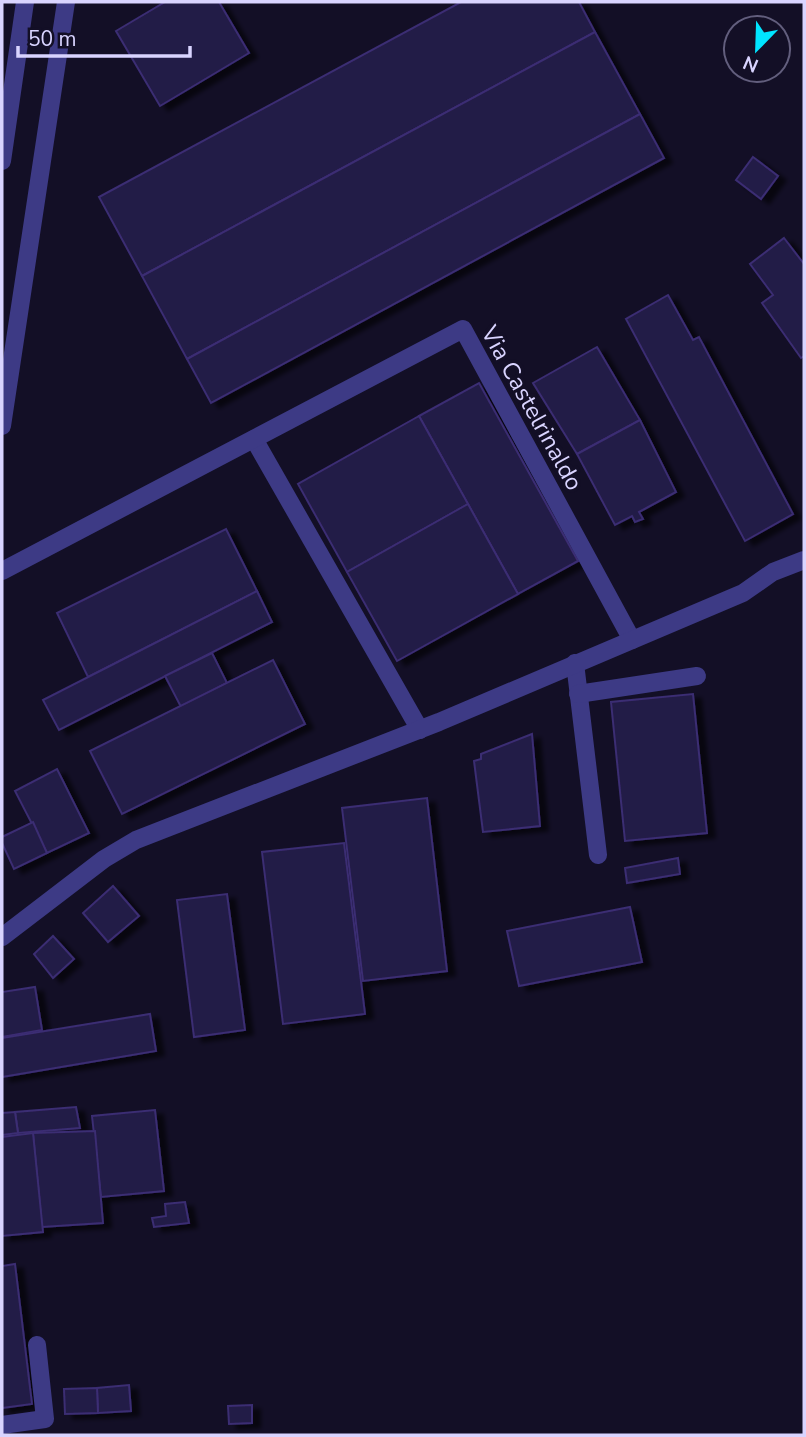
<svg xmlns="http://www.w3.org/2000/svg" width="806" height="1437" font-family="'Nunito Sans',sans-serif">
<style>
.building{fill:#241b47;stroke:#3b2d73;stroke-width:2;filter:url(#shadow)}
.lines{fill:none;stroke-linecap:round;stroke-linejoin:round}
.minor{stroke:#3d3a85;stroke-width:18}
.labels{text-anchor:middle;stroke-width:7;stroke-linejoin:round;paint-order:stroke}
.street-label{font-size:24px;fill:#d9d4ff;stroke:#130f26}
</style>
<defs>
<filter id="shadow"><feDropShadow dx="8" dy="4.5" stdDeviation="2" flood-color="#0009"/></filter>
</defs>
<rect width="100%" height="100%" fill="#130f26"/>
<g class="building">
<path d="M 165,2 L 219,2 L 249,53 L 160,106 L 116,31 Z"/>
<path d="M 461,2 L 579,2 L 595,32 L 142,276 L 99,197 Z"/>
<path d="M 595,32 L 640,114 L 187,359 L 142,276 Z"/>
<path d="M 640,114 L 664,158 L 211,403 L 187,359 Z"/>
<path d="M 753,157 L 778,176 L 761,199 L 736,180 Z"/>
<path d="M 784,238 L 804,264 L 804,356 L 801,358 L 762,303 L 773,295 L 750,264 Z"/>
<path d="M 668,295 L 693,340 L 699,337 L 793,514 L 745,541 L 626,319 Z"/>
<path d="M 597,347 L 640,420 L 577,454 L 533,383 Z"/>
<path d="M 479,383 L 578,561 L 518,594 L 419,416 Z"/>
<path d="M 419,416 L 468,504 L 347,572 L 298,484 Z"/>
<path d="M 640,420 L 676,492 L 639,512 L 643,519 L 635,522 L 632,516 L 615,525 L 577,454 Z"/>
<path d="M 468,504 L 518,594 L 397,661 L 347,572 Z"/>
<path d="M 226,529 L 257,591 L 88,677 L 57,613 Z"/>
<path d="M 257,591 L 272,622 L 59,730 L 43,700 Z"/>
<path d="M 212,653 L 227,683 L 181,707 L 165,676 Z"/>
<path d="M 273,660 L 305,724 L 122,814 L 90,751 Z"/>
<path d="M 693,694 L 707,833 L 625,841 L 611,702 Z"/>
<path d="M 532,734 L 540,826 L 483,832 L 474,761 L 481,759 L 481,754 Z"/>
<path d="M 57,769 L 89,833 L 47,853 L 15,791 Z"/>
<path d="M 427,798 L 447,971 L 363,981 L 342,808 Z"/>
<path d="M 33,822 L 47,853 L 14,869 L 2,843 L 2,837 Z"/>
<path d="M 344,843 L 365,1014 L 283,1024 L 262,852 Z"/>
<path d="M 678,858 L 680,874 L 627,883 L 625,868 Z"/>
<path d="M 113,886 L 139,916 L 108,942 L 83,913 Z"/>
<path d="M 227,894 L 245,1030 L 194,1037 L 177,900 Z"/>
<path d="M 630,907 L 642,962 L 519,986 L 507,931 Z"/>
<path d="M 53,936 L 74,959 L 53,978 L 34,954 Z"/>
<path d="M 35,987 L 42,1030 L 2,1037 L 2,992 Z"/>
<path d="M 150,1014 L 156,1051 L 2,1077 L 2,1038 Z"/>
<path d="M 76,1107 L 80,1128 L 18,1133 L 15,1112 Z"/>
<path d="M 155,1110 L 164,1191 L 101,1197 L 92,1116 Z"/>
<path d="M 15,1112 L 18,1133 L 2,1135 L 2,1113 Z"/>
<path d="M 95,1131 L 103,1223 L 42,1227 L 33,1133 Z"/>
<path d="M 33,1133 L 43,1232 L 2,1236 L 2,1137 Z"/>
<path d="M 185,1202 L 189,1223 L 154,1227 L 152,1218 L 166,1216 L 165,1204 Z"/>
<path d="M 15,1264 L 32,1404 L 2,1408 L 2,1266 Z"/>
<path d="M 129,1385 L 131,1411 L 98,1413 L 97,1388 Z"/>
<path d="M 97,1388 L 98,1413 L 65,1414 L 64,1389 Z"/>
<path d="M 252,1405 L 252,1423 L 229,1424 L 228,1406 Z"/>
</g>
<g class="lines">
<g class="minor">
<path d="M 2,161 L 25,2"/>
<path d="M 2,426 L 66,2"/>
<path d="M 254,439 L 420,730"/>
<path d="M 2,571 L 463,329 L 632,640"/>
<path d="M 575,663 L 598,855"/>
<path d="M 578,694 L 697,676"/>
<path d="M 2,937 L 104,859 L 136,840 L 439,722 L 743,593 L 773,572 L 804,560"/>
<path d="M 2,1425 L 45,1419 L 37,1345"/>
</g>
</g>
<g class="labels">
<g class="street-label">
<text transform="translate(532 408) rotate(61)" y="8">Via Castelrinaldo</text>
</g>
</g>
<rect width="806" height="1437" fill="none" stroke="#d9d4ff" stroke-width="7"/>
<g transform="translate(757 49) rotate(203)"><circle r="33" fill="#130f26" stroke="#625e7d" stroke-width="2"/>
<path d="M0-5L12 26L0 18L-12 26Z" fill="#00e5ff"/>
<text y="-10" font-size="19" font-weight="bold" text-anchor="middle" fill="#d9d4ff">N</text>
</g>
<path d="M18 46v10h172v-10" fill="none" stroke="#d9d4ff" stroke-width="3.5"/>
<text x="28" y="46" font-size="21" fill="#d9d4ff" stroke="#130f26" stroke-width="5" paint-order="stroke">50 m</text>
</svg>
